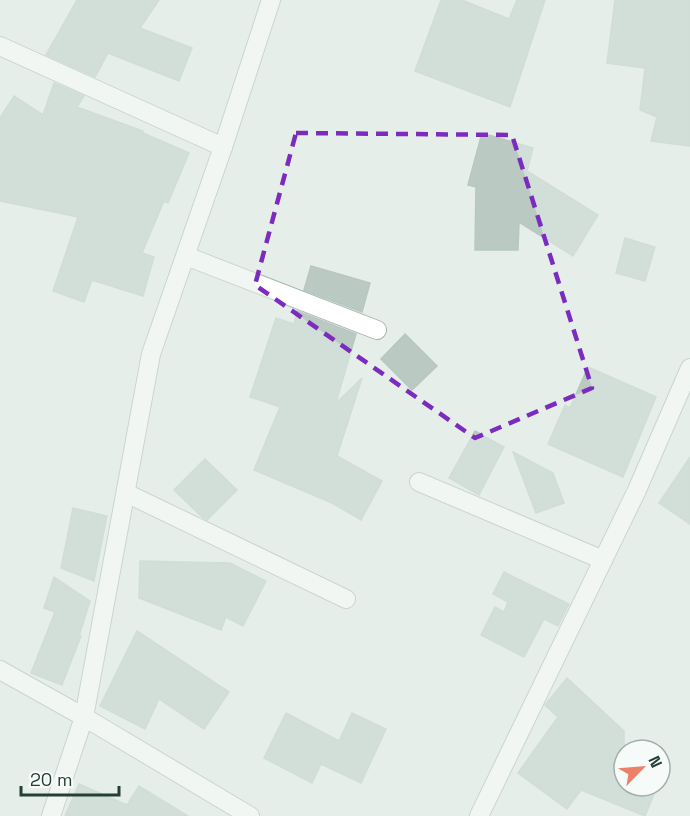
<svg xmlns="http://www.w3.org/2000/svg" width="690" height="816" font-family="'Space Grotesk',sans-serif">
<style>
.building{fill:#bbc9c3;stroke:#b8c7c1;stroke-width:1.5}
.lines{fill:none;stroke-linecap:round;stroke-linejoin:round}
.street-casing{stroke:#a8b6b1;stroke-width:20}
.street{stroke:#fff;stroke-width:18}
.marked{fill:none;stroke:#7b2cbf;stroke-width:4.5;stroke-dasharray:12 8;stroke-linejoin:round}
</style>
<rect width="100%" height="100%" fill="#e6eeea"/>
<g class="building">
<path d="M 77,0 L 159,0 L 140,28 L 192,48 L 179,81 L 108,53 L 95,77 L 46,55 Z"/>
<path d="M 441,0 L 462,0 L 509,19 L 517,0 L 545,0 L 510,107 L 415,71 Z"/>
<path d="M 615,0 L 690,0 L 690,146 L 651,141 L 657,117 L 640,110 L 645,68 L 607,63 Z"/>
<path d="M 54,83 L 84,96 L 77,107 L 143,131 L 143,133 L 189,153 L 168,203 L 164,201 L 142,253 L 154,257 L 143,296 L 92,280 L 84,302 L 53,291 L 78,217 L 0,201 L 0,118 L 14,96 L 43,115 Z"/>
<path d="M 482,133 L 533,148 L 527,171 L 598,215 L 573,256 L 519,222 L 518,250 L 475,250 L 476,187 L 468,185 Z"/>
<path d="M 625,238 L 655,247 L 645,281 L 616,273 Z"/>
<path d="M 311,266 L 370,283 L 362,312 L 304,290 Z"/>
<path d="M 297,311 L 356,334 L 336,403 L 362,378 L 337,456 L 382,481 L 361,520 L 332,503 L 254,470 L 280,407 L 250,397 L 276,318 L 294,324 Z"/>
<path d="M 405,334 L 437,366 L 412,390 L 381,359 Z"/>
<path d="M 588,367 L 656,397 L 623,477 L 548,444 L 565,405 L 570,408 Z"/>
<path d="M 475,431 L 504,447 L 479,495 L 449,478 Z"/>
<path d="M 513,452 L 553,473 L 564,503 L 536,513 Z"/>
<path d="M 690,457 L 690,524 L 659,503 Z"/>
<path d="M 205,459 L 237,490 L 207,520 L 202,517 L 174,490 Z"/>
<path d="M 73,508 L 107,516 L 94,581 L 61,568 Z"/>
<path d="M 140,561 L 230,563 L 266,581 L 243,626 L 226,617 L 221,630 L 139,598 Z"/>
<path d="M 504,572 L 569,604 L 558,626 L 544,619 L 524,657 L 481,635 L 495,607 L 504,612 L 508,602 L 493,594 Z"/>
<path d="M 54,577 L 90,601 L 79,636 L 81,636 L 62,685 L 31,673 L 55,612 L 44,608 Z"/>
<path d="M 137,631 L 229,692 L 204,729 L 159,699 L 145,729 L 100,706 Z"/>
<path d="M 567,678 L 624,731 L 624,786 L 642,786 L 655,792 L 645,816 L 581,790 L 567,809 L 518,773 L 558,717 L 545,705 Z"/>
<path d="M 286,713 L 339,741 L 352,713 L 386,729 L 361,783 L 321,764 L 312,783 L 264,758 Z"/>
<path d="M 79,784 L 127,805 L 139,786 L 188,816 L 65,816 Z"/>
</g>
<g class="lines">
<g class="street-casing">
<g id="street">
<path d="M 0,46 L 223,147"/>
<path d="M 186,256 L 377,330"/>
<path d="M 419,482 L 603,560"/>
<path d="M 126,493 L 346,599"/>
<path d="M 0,670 L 84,717 L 250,816"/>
<path d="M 51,816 L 84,717 L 151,354 L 223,147 L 271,0"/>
<path d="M 479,816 L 637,490 L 690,368"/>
</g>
</g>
<use href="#street" class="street"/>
</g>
<path d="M0 0H690V816H0ZM 296,133 L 512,135 L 592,388 L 475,438 L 255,285 Z" fill="#e6eeea" fill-opacity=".55" fill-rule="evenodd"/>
<path class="marked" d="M 296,133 L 512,135 L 592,388 L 475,438 L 255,285 Z"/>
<g transform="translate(642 768) rotate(65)"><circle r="28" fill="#f6faf8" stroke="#a2afab" stroke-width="1.5"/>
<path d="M0-4.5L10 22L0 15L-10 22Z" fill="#eb8267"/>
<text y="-9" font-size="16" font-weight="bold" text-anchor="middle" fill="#253f37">N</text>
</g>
<path d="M21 786v9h98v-9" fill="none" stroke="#253f37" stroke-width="3"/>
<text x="30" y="786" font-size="18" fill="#253f37" stroke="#f6faf8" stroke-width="4.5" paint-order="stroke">20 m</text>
</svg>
